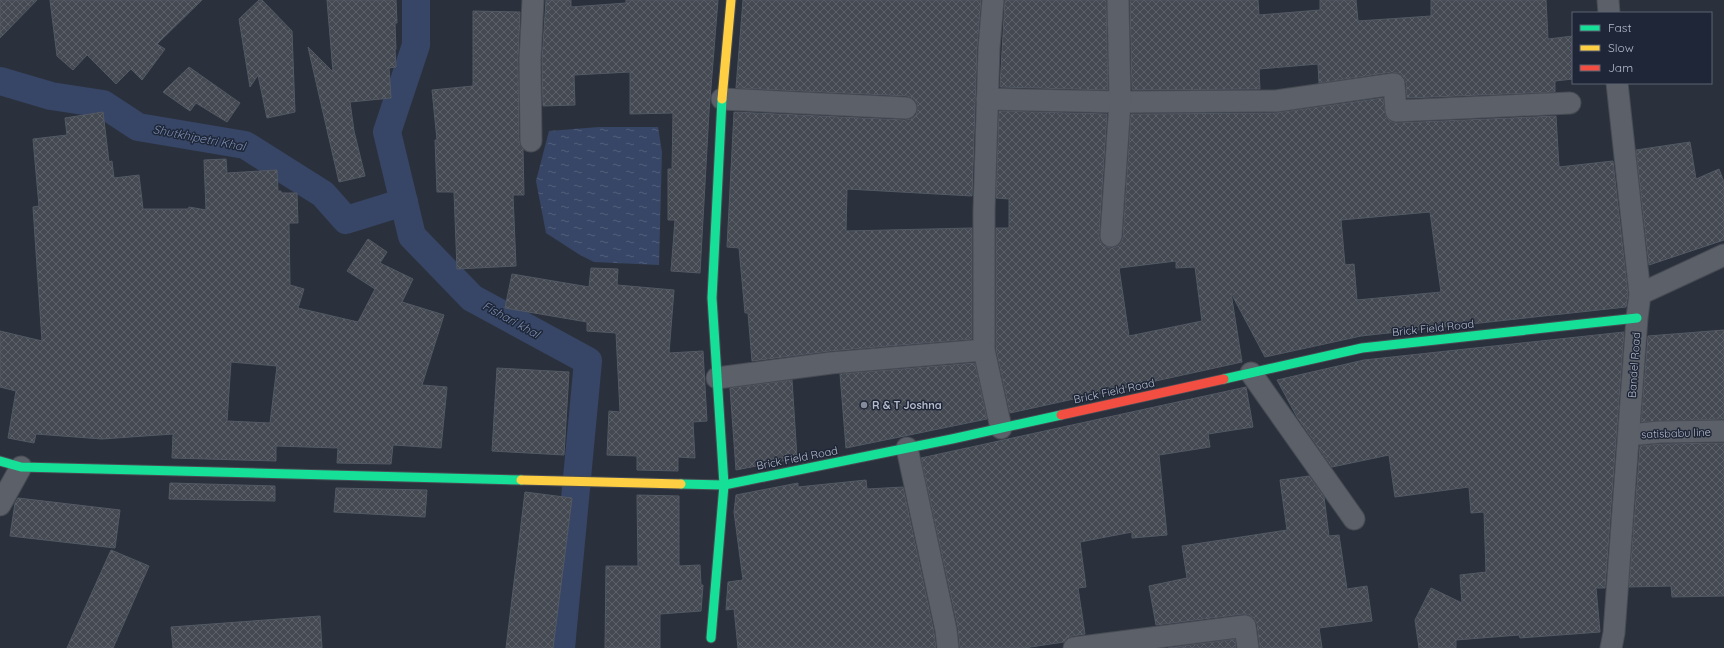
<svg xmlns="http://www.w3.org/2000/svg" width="1724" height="648" font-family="Quicksand,sans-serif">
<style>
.water{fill:url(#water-ripples)}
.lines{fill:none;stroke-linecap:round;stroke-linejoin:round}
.canal{stroke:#374666;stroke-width:28}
.building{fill:url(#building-cross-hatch);stroke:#535963;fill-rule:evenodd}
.street-casing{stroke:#484c54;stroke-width:23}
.fast-casing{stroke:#484c54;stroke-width:11}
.slow-casing{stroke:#484c54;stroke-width:11}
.jam-casing{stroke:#484c54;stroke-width:11}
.street{stroke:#5c6068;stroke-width:21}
.fast{stroke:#16e098;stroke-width:9}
.slow{stroke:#ffcf43;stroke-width:9}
.jam{stroke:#f24e42;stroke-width:9}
.poi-dot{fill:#858b9a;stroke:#1e2637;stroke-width:1.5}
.labels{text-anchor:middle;stroke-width:3;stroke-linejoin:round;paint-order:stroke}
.street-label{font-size:11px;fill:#b6bccc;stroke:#1e2637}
.poi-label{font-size:11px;font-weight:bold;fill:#b6bccc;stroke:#1e2637;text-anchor:start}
.water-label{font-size:12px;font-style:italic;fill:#7c8fb4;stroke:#1e2637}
</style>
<defs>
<pattern id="water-ripples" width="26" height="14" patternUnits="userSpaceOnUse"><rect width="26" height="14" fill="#374666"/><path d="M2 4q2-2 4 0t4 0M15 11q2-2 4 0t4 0" fill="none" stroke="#525f7b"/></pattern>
<pattern id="building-cross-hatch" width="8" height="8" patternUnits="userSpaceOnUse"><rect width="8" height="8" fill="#444952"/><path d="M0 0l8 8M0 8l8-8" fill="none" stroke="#5d616a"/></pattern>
</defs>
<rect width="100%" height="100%" fill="#2b313c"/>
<path class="water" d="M 599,127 L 658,127 L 662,152 L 659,265 L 594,262 L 580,255 L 546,233 L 536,181 L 549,131 Z"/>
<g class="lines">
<g class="canal">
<path d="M 416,0 L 416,45 L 387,132 L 412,236 L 472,298 L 588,361 L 561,648"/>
<path d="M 0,81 L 51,96 L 103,104 L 138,127 L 245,145 L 323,194 L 346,220 L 404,202"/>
</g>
</g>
<g class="building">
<path d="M 0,0 L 37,0 L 0,38 Z"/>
<path d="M 50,0 L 202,0 L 157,44 L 165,49 L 142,80 L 131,69 L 116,84 L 87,55 L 73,70 L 57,56 Z"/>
<path d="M 259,0 L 262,0 L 292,31 L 295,112 L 267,118 L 258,75 L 250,87 L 239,19 Z"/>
<path d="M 327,0 L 396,0 L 397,23 L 395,23 L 396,49 L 395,49 L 396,67 L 389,68 L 391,98 L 350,102 L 354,131 L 365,176 L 339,182 L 308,47 L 333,72 Z"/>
<path d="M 546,0 L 571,0 L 571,7 L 626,3 L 626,0 L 718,0 L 709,112 L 700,273 L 671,271 L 675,220 L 668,220 L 668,169 L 672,169 L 673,113 L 630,114 L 630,72 L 574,75 L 575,105 L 543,106 L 542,60 Z"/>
<path d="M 743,0 L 981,0 L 977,48 L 972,196 L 847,189 L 846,231 L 972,228 L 972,339 L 830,351 L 752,361 L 748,313 L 745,313 L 739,248 L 727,247 L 734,112 L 905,120 L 911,119 L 916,115 L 918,108 L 917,103 L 913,98 L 907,96 L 736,88 Z"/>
<path d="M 1005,0 L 1106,0 L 1108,90 L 1000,87 Z"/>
<path d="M 1130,0 L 1258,0 L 1259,15 L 1320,10 L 1320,0 L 1356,0 L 1358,21 L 1431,16 L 1431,0 L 1546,0 L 1548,39 L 1573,36 L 1573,79 L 1555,81 L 1555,92 L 1407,98 L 1406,83 L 1403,77 L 1398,73 L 1392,72 L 1319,83 L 1318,64 L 1259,69 L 1260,89 L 1132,90 Z"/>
<path d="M 473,11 L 520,12 L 518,60 L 519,141 L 523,149 L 524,195 L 513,195 L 516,266 L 457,269 L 454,192 L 437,192 L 435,140 L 437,140 L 432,90 L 473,86 Z"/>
<path d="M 189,67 L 240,103 L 227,122 L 196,103 L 190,111 L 163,92 Z"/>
<path d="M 1383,98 L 1386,117 L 1390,121 L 1396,123 L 1556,116 L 1559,167 L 1613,161 L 1628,294 L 1626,307 L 1361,336 L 1265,357 L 1231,293 L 1242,362 L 1010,413 L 996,349 L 996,228 L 1009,228 L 1009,199 L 996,198 L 999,111 L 1107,114 L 1099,235 L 1100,241 L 1104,246 L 1111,248 L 1116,247 L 1121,243 L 1123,237 L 1131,114 L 1276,113 ZM 1430,212 L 1441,292 L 1357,300 L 1354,264 L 1345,265 L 1341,220 ZM 1176,261 L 1176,268 L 1195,267 L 1202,321 L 1129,336 L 1119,268 Z"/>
<path d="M 103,112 L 109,162 L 112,161 L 114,178 L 139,175 L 143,209 L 188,209 L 189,207 L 206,210 L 204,160 L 226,159 L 227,173 L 277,170 L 278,191 L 281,191 L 281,193 L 297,193 L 298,223 L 289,223 L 290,285 L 304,289 L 298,308 L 358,322 L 375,289 L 347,271 L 368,239 L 387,252 L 380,263 L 413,279 L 402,302 L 444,315 L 422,385 L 447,387 L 441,448 L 393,445 L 391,464 L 337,463 L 338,448 L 276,446 L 276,461 L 172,458 L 173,434 L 102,439 L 36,434 L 34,443 L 8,438 L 16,391 L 0,387 L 0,331 L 42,341 L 33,207 L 39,206 L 33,139 L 67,135 L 65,118 ZM 231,362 L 277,366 L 270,423 L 227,421 Z"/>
<path d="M 1690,142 L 1696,179 L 1719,169 L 1724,182 L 1724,240 L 1649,265 L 1636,150 Z"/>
<path d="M 591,268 L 618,269 L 617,285 L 674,290 L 669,353 L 703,351 L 707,421 L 693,422 L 695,458 L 678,457 L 678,471 L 637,470 L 637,456 L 607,455 L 609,411 L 620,412 L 616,333 L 587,331 L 587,322 L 505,308 L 512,274 L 589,287 Z"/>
<path d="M 1724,330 L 1724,419 L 1641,422 L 1648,336 Z"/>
<path d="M 1624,332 L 1605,588 L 1596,588 L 1600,632 L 1520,638 L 1519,635 L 1456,640 L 1456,648 L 1419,648 L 1415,620 L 1431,588 L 1462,603 L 1460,575 L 1486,572 L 1484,512 L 1471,513 L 1469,487 L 1395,497 L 1389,455 L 1332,467 L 1297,417 L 1277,380 L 1364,360 Z"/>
<path d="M 975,363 L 987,419 L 846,448 L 840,374 Z"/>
<path d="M 497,368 L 569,372 L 564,455 L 492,451 Z"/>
<path d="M 792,380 L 797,458 L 736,470 L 730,388 Z"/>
<path d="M 1246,387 L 1253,427 L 1208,434 L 1210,447 L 1159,455 L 1167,535 L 1132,538 L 1132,532 L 1080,542 L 1086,587 L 1078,588 L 1085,634 L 1072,636 L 1067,638 L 1064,642 L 1024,648 L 960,648 L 958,628 L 921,458 Z"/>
<path d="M 1724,443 L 1724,596 L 1672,597 L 1671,586 L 1629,587 L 1640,446 L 1661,444 Z"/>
<path d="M 1309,476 L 1324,497 L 1329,536 L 1339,535 L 1347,589 L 1367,586 L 1372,621 L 1319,628 L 1322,648 L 1260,648 L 1257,624 L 1254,618 L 1249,615 L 1243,614 L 1156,625 L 1149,586 L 1187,578 L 1182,546 L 1287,530 L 1280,480 Z"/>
<path d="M 866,480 L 867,489 L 903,487 L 934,632 L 936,648 L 738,648 L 734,609 L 726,610 L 728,582 L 743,580 L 734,512 L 736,495 L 798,483 L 798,487 Z"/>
<path d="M 170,483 L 275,486 L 275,501 L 169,499 Z"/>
<path d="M 336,488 L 427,490 L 425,517 L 334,512 Z"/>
<path d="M 525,492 L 572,498 L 553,648 L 506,648 Z"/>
<path d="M 637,495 L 679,496 L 679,566 L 700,565 L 701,585 L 703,585 L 701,611 L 660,614 L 660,648 L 605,648 L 606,566 L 638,566 Z"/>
<path d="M 18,498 L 120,510 L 115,548 L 10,536 L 15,503 Z"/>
<path d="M 111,550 L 149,566 L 113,648 L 67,648 Z"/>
<path d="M 320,616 L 322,648 L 173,648 L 171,627 Z"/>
<path d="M 1235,639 L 1236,648 L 1168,648 Z"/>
</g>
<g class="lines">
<g class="street-casing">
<g id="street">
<path d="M 993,0 L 989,48 L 984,211 L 984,350 L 1001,428"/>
<path d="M 1608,0 L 1609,13"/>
<path d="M 722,99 L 906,108"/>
<path d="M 987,99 L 1120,102 L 1276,101 L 1394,84 L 1396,111 L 1570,103"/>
<path d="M 531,141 L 530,60 L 533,0"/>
<path d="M 1111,236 L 1120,102 L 1118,0"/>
<path d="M 1640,294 L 1724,255"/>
<path d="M 1251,373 L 1354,519"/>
<path d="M 717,378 L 831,363 L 984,350"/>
<path d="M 1629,435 L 1660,432 L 1724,431"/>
<path d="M 907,448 L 946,630 L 948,648"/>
<path d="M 0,505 L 21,467"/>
<path d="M 1074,648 L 1245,626 L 1248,648"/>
<path d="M 1611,648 L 1614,633 L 1637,318 L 1640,294 L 1617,83"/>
</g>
</g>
<g class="fast-casing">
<g id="fast">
<path d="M 1224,379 L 1362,348 L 1637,318"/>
<path d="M 0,461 L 21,467 L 521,480"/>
<path d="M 681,484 L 724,485 L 952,439 L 1061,415"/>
<path d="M 711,638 L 724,485 L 712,298 L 722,99"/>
</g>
</g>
<g class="slow-casing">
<g id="slow">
<path d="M 722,99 L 731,0"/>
<path d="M 521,480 L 681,484"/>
</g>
</g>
<g class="jam-casing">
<path id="jam" d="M 1061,415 L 1224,379"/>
</g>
<use href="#street" class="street"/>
<use href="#fast" class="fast"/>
<use href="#slow" class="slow"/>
<use href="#jam" class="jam"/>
</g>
<circle class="poi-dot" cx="864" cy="405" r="4"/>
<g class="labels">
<g class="street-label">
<text transform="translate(1433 328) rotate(-6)" y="4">Brick Field Road</text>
<text transform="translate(1634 365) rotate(-86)" y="4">Bandel Road</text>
<text transform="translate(1114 391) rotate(-12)" y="4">Brick Field Road</text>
<text transform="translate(1676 433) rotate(-2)" y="4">satisbabu line</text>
<text transform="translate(797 458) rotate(-11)" y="4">Brick Field Road</text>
</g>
<g class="poi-label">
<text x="872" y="409">R &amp; T Joshna</text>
</g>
<g class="water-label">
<text transform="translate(199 138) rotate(11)" y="4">Shutkhipetri Khal</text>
<text transform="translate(511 320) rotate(29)" y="4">Fishari khal</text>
</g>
</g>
<rect x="1572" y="12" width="140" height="72" fill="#1e2637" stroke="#5b6273"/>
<rect x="1580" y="25" width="20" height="6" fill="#16e098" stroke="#5b6273"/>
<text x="1608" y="32" font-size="12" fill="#b6bccc">Fast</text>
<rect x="1580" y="45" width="20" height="6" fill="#ffcf43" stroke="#5b6273"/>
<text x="1608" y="52" font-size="12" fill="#b6bccc">Slow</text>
<rect x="1580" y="65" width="20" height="6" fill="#f24e42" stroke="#5b6273"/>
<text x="1608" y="72" font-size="12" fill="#b6bccc">Jam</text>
</svg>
